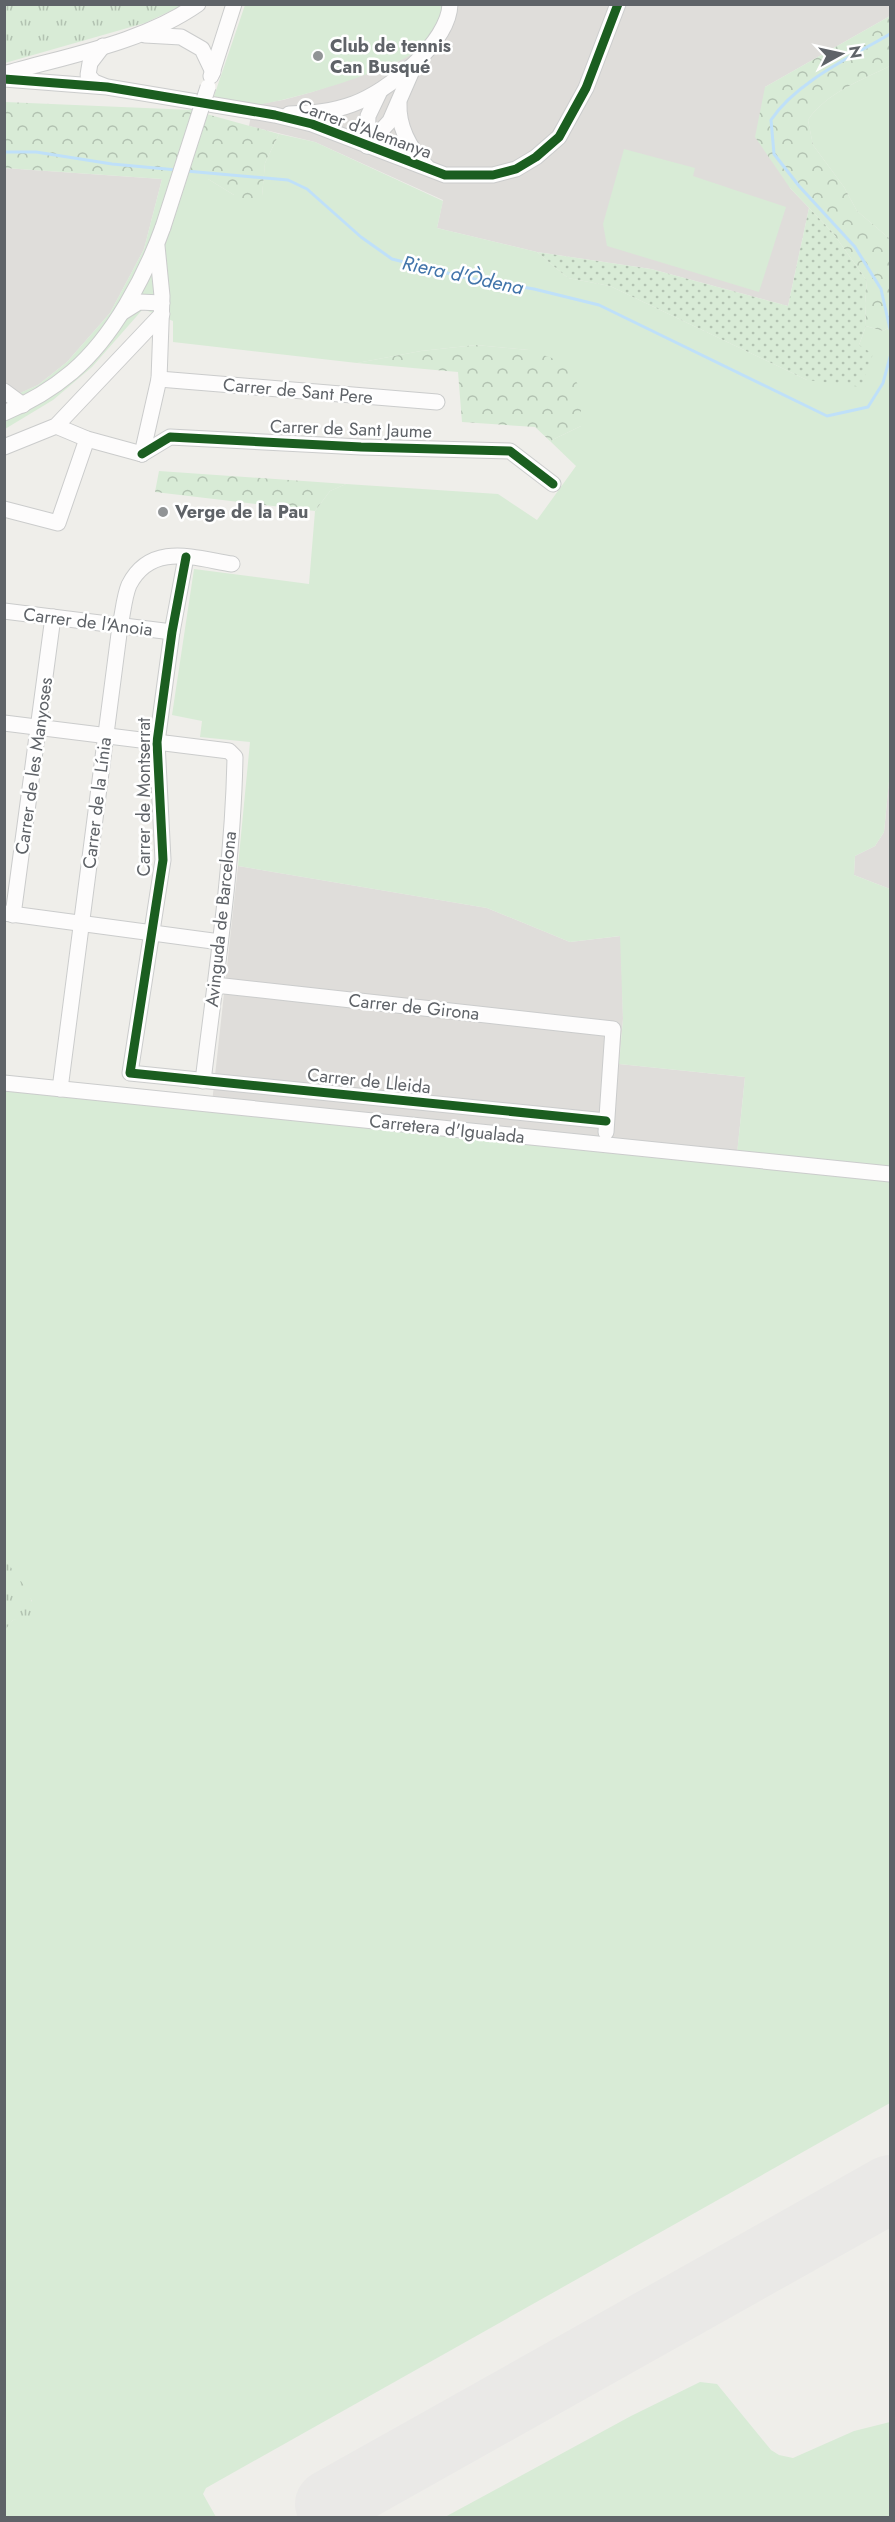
<svg xmlns="http://www.w3.org/2000/svg" width="895" height="2522" font-family="Jost,sans-serif">
<style>
.industrial{fill:#dfddda}
.grass{fill:#d8ebd6}
.forest{fill:url(#forest-crowns)}
.park{fill:url(#park-tufts)}
.garden{fill:url(#garden-dots)}
.lines{fill:none;stroke-linecap:round;stroke-linejoin:round}
.stream{stroke:#bfe0f9;stroke-width:3}
.runway{stroke:#eae9e7;stroke-width:68}
.minor-casing{stroke:#cbcccc;stroke-width:17}
.minor{stroke:#fdfcfc;stroke-width:15}
.minor-bridge-casing{stroke:#cbcccc;stroke-width:17;stroke-linecap:butt}
.minor-bridge{stroke:#fdfcfc;stroke-width:15}
.cycleway-casing{stroke:#fff;stroke-width:13}
.cycleway{stroke:#1b5e20;stroke-width:9}
.poi-dot{fill:#919496;stroke:#fff;stroke-width:2}
.labels{text-anchor:middle;stroke-width:5;stroke-linejoin:round;paint-order:stroke}
.poi-label{font-size:18px;font-weight:bold;fill:#5f6368;stroke:#fff;text-anchor:start}
.street-label{font-size:18px;fill:#5f6368;stroke:#fff}
.water-label{font-size:20px;font-style:italic;fill:#4174aa;stroke:#fff}
</style>
<defs>
<pattern id="forest-crowns" width="20" height="18" patternUnits="userSpaceOnUse" patternTransform="scale(1.5)"><rect width="20" height="18" fill="#d8ebd6"/><path d="M2 6a3 3 0 1 1 6 0M12 15a3 3 0 1 1 6 0" fill="none" stroke="#b2c2b1"/></pattern>
<pattern id="park-tufts" width="24" height="20" patternUnits="userSpaceOnUse" patternTransform="scale(1.5)"><rect width="24" height="20" fill="#d8ebd6"/><path d="M3 7l-1-3M5 7V3M7 7l1-3M15 17l-1-3M17 17v-4M19 17l1-3" fill="none" stroke="#b2c2b1"/></pattern>
<pattern id="garden-dots" width="8" height="8" patternUnits="userSpaceOnUse" patternTransform="scale(1.5)"><rect width="8" height="8" fill="#d8ebd6"/><path d="M2 2h.1M6 6h.1" fill="none" stroke="#b2c2b1" stroke-width="1.8" stroke-linecap="round"/></pattern>
</defs>
<rect width="100%" height="100%" fill="#efeeea"/>
<g class="industrial">
<path d="M 442,5 L 890,5 L 890,16 L 765,87 L 790,188 L 809,208 L 788,306 L 651,269 L 537,252 L 437,228 L 443,200 L 315,142 L 249,126 L 253,105 L 283,100 L 312,92 L 398,62 L 442,11 Z"/>
<path d="M 4,168 L 162,179 L 144,249 L 110,313 L 67,362 L 38,385 L 5,400 Z"/>
<path d="M 890,771 L 890,889 L 854,875 L 855,856 L 875,846 L 884,832 Z"/>
<path d="M 238,866 L 487,908 L 570,942 L 621,936 L 623,1019 L 619,1064 L 745,1077 L 736,1164 L 211,1112 Z"/>
</g>
<g class="grass">
<path d="M 245,5 L 442,5 C 442,19 430,39 419,49 C 399,68 284,103 254,105 C 241,106 226,101 213,99 Z"/>
<path d="M 890,66 L 890,239 L 857,211 L 844,187 L 813,145 L 808,120 C 826,93 862,80 890,66 Z"/>
<path d="M 279,134 L 315,142 L 443,201 L 437,228 L 537,252 L 568,278 L 610,286 L 807,380 L 859,345 L 866,326 L 883,331 L 890,327 L 890,771 L 884,832 L 875,846 L 855,856 L 854,875 L 890,889 L 890,2103 L 206,2488 L 203,2494 L 216,2517 L 5,2517 L 4,1630 L 13,1620 L 19,1618 L 32,1601 L 5,1559 L 5,1091 L 736,1163 L 745,1077 L 619,1064 L 623,1019 L 620,936 L 570,942 L 487,908 L 238,866 L 250,742 L 200,737 L 202,721 L 172,715 L 194,569 L 309,584 L 315,511 L 330,491 L 346,484 L 498,494 L 537,520 L 576,466 L 550,441 L 581,426 L 529,350 L 476,345 L 421,351 L 357,363 L 173,342 L 173,321 L 143,309 L 92,367 L 53,400 L 5,429 L 4,400 L 38,385 L 67,362 L 110,313 L 144,249 L 162,179 L 208,179 L 234,195 L 262,196 L 265,163 Z"/>
<path d="M 624,149 L 695,168 L 693,176 L 786,207 L 759,292 L 607,246 L 603,224 Z"/>
<path d="M 700,2382 L 717,2384 L 771,2450 L 779,2455 L 793,2458 L 854,2431 L 890,2422 L 890,2517 L 445,2517 L 631,2416 Z"/>
</g>
<g class="forest">
<path d="M 890,16 L 890,66 C 862,80 826,93 808,120 L 813,145 L 844,187 L 857,211 L 890,239 L 890,327 L 883,331 L 866,326 L 865,303 L 867,281 L 833,233 L 790,188 L 755,137 L 765,87 Z"/>
<path d="M 5,102 L 192,110 L 279,134 L 265,163 L 262,196 L 252,206 L 208,179 L 162,179 L 5,168 Z"/>
<path d="M 476,345 L 529,350 L 563,362 L 581,389 L 581,426 L 550,441 L 535,427 L 462,422 L 458,372 L 357,363 L 421,351 Z"/>
<path d="M 159,471 L 346,484 L 330,491 L 315,511 L 155,492 Z"/>
</g>
<g class="park">
<path d="M 5,4 L 183,4 L 183,5 L 145,23 L 5,63 Z"/>
<path d="M 5,1559 C 15,1575 40,1599 31,1618 L 13,1620 L 5,1630 Z"/>
</g>
<path class="garden" d="M 809,208 L 833,233 L 867,281 L 865,303 L 866,326 L 859,345 L 873,354 L 861,387 L 807,380 L 610,286 L 568,278 L 537,252 L 651,269 L 788,306 Z"/>
<g class="lines">
<g class="stream">
<path d="M 890,34 C 851,57 796,82 771,120 L 774,154 L 799,186 L 855,247 L 881,289 L 890,329"/>
<path d="M 4,152 L 36,152 L 112,164 L 177,170"/>
<path d="M 186,171 L 288,180 L 307,189 L 361,237 L 392,259 L 463,277 L 534,289 L 599,305 L 827,416 L 868,407 L 883,383 L 890,357"/>
</g>
<path class="runway" d="M 329,2504 L 890,2189"/>
<g class="minor-casing">
<g id="minor">
<path d="M 145,35 L 181,37 L 202,49 L 213,72"/>
<path d="M 103,46 L 90,63 L 88,75 L 94,82 L 104,86"/>
<path d="M 4,74 C 70,55 142,43 198,4"/>
<path d="M 211,76 L 234,4"/>
<path d="M 4,79 L 107,87 L 275,115 L 312,124 L 445,175 L 493,175 L 516,169 L 536,157 L 559,137 L 586,88 L 618,4"/>
<path d="M 399,103 C 398,128 410,149 427,167"/>
<path d="M 289,114 C 311,113 332,112 353,104 C 387,92 449,43 450,4"/>
<path d="M 367,146 L 390,121 L 414,66"/>
<path d="M 367,146 L 368,116 L 380,91"/>
<path d="M 123,312 L 139,302 L 162,303"/>
<path d="M 159,379 L 437,402"/>
<path d="M 4,391 L 23,405"/>
<path d="M 4,413 C 28,403 53,388 72,372 C 113,337 145,277 163,227"/>
<path d="M 56,426 L 87,439 L 142,454"/>
<path d="M 4,447 L 56,426 L 162,314"/>
<path d="M 142,454 L 170,437 L 361,447 L 510,451 L 553,484"/>
<path d="M 142,454 L 159,379 L 162,296 L 157,246"/>
<path d="M 4,509 L 58,523 L 87,439"/>
<path d="M 186,557 L 172,632 L 157,742 L 163,860 L 130,1073 L 606,1121"/>
<path d="M 4,611 L 172,632"/>
<path d="M 4,723 L 229,751 L 235,757 C 233,865 216,973 203,1081"/>
<path d="M 4,913 L 220,942"/>
<path d="M 13,915 L 53,617"/>
<path d="M 215,985 L 613,1029 L 606,1132"/>
<path d="M 4,1083 L 890,1174"/>
<path d="M 60,1089 L 120,626 C 123,613 124,597 129,585 C 151,542 194,558 232,564"/>
</g>
</g>
<use href="#minor" class="minor"/>
<g class="minor-bridge-casing">
<path id="minor-bridge" d="M 163,227 L 208,87"/>
</g>
<use href="#minor-bridge" class="minor-bridge"/>
<g class="cycleway-casing">
<g id="cycleway">
<path d="M 4,79 L 107,87 L 275,115 L 312,124 L 445,175 L 493,175 L 516,169 L 536,157 L 559,137 L 586,88 L 618,4"/>
<path d="M 142,454 L 170,437 L 361,447 L 510,451 L 553,484"/>
<path d="M 186,557 L 172,632 L 157,742 L 163,860 L 130,1073 L 606,1121"/>
</g>
</g>
<use href="#cycleway" class="cycleway"/>
</g>
<g class="poi-dot">
<circle cx="318" cy="56" r="6"/>
<circle cx="163" cy="512" r="6"/>
</g>
<g class="labels">
<g class="poi-label">
<text x="330" y="52">Club de tennis<tspan x="330" dy="21">Can Busqué</tspan></text>
<text x="175" y="518">Verge de la Pau</text>
</g>
<g class="street-label">
<text transform="translate(365 129) rotate(20)" y="6">Carrer d'Alemanya</text>
<text transform="translate(298 391) rotate(5)" y="6">Carrer de Sant Pere</text>
<text transform="translate(351 429) rotate(2)" y="6">Carrer de Sant Jaume</text>
<text transform="translate(88 622) rotate(7)" y="6">Carrer de l'Anoia</text>
<text transform="translate(34 766) rotate(-82)" y="6">Carrer de les Manyoses</text>
<text transform="translate(144 797) rotate(-90)" y="6">Carrer de Montserrat</text>
<text transform="translate(97 803) rotate(-83)" y="6">Carrer de la Línia</text>
<text transform="translate(221 919) rotate(-84)" y="6">Avinguda de Barcelona</text>
<text transform="translate(414 1007) rotate(6)" y="6">Carrer de Girona</text>
<text transform="translate(369 1081) rotate(6)" y="6">Carrer de Lleida</text>
<text transform="translate(447 1129) rotate(6)" y="6">Carretera d'Igualada</text>
</g>
<g class="water-label">
<text transform="translate(463 275) rotate(12)" y="7">Riera d'Òdena</text>
</g>
</g>
<rect width="895" height="2522" fill="none" stroke="#5f6368" stroke-width="12"/>
<g transform="translate(841 54) rotate(82)" stroke="#ffffff" stroke-width="4.5" paint-order="stroke">
<path d="M0-4.5L10 22L0 15L-10 22Z" fill="#5f6368"/>
<text y="-9" font-size="16" font-weight="bold" text-anchor="middle" fill="#5f6368">N</text>
</g>
</svg>
